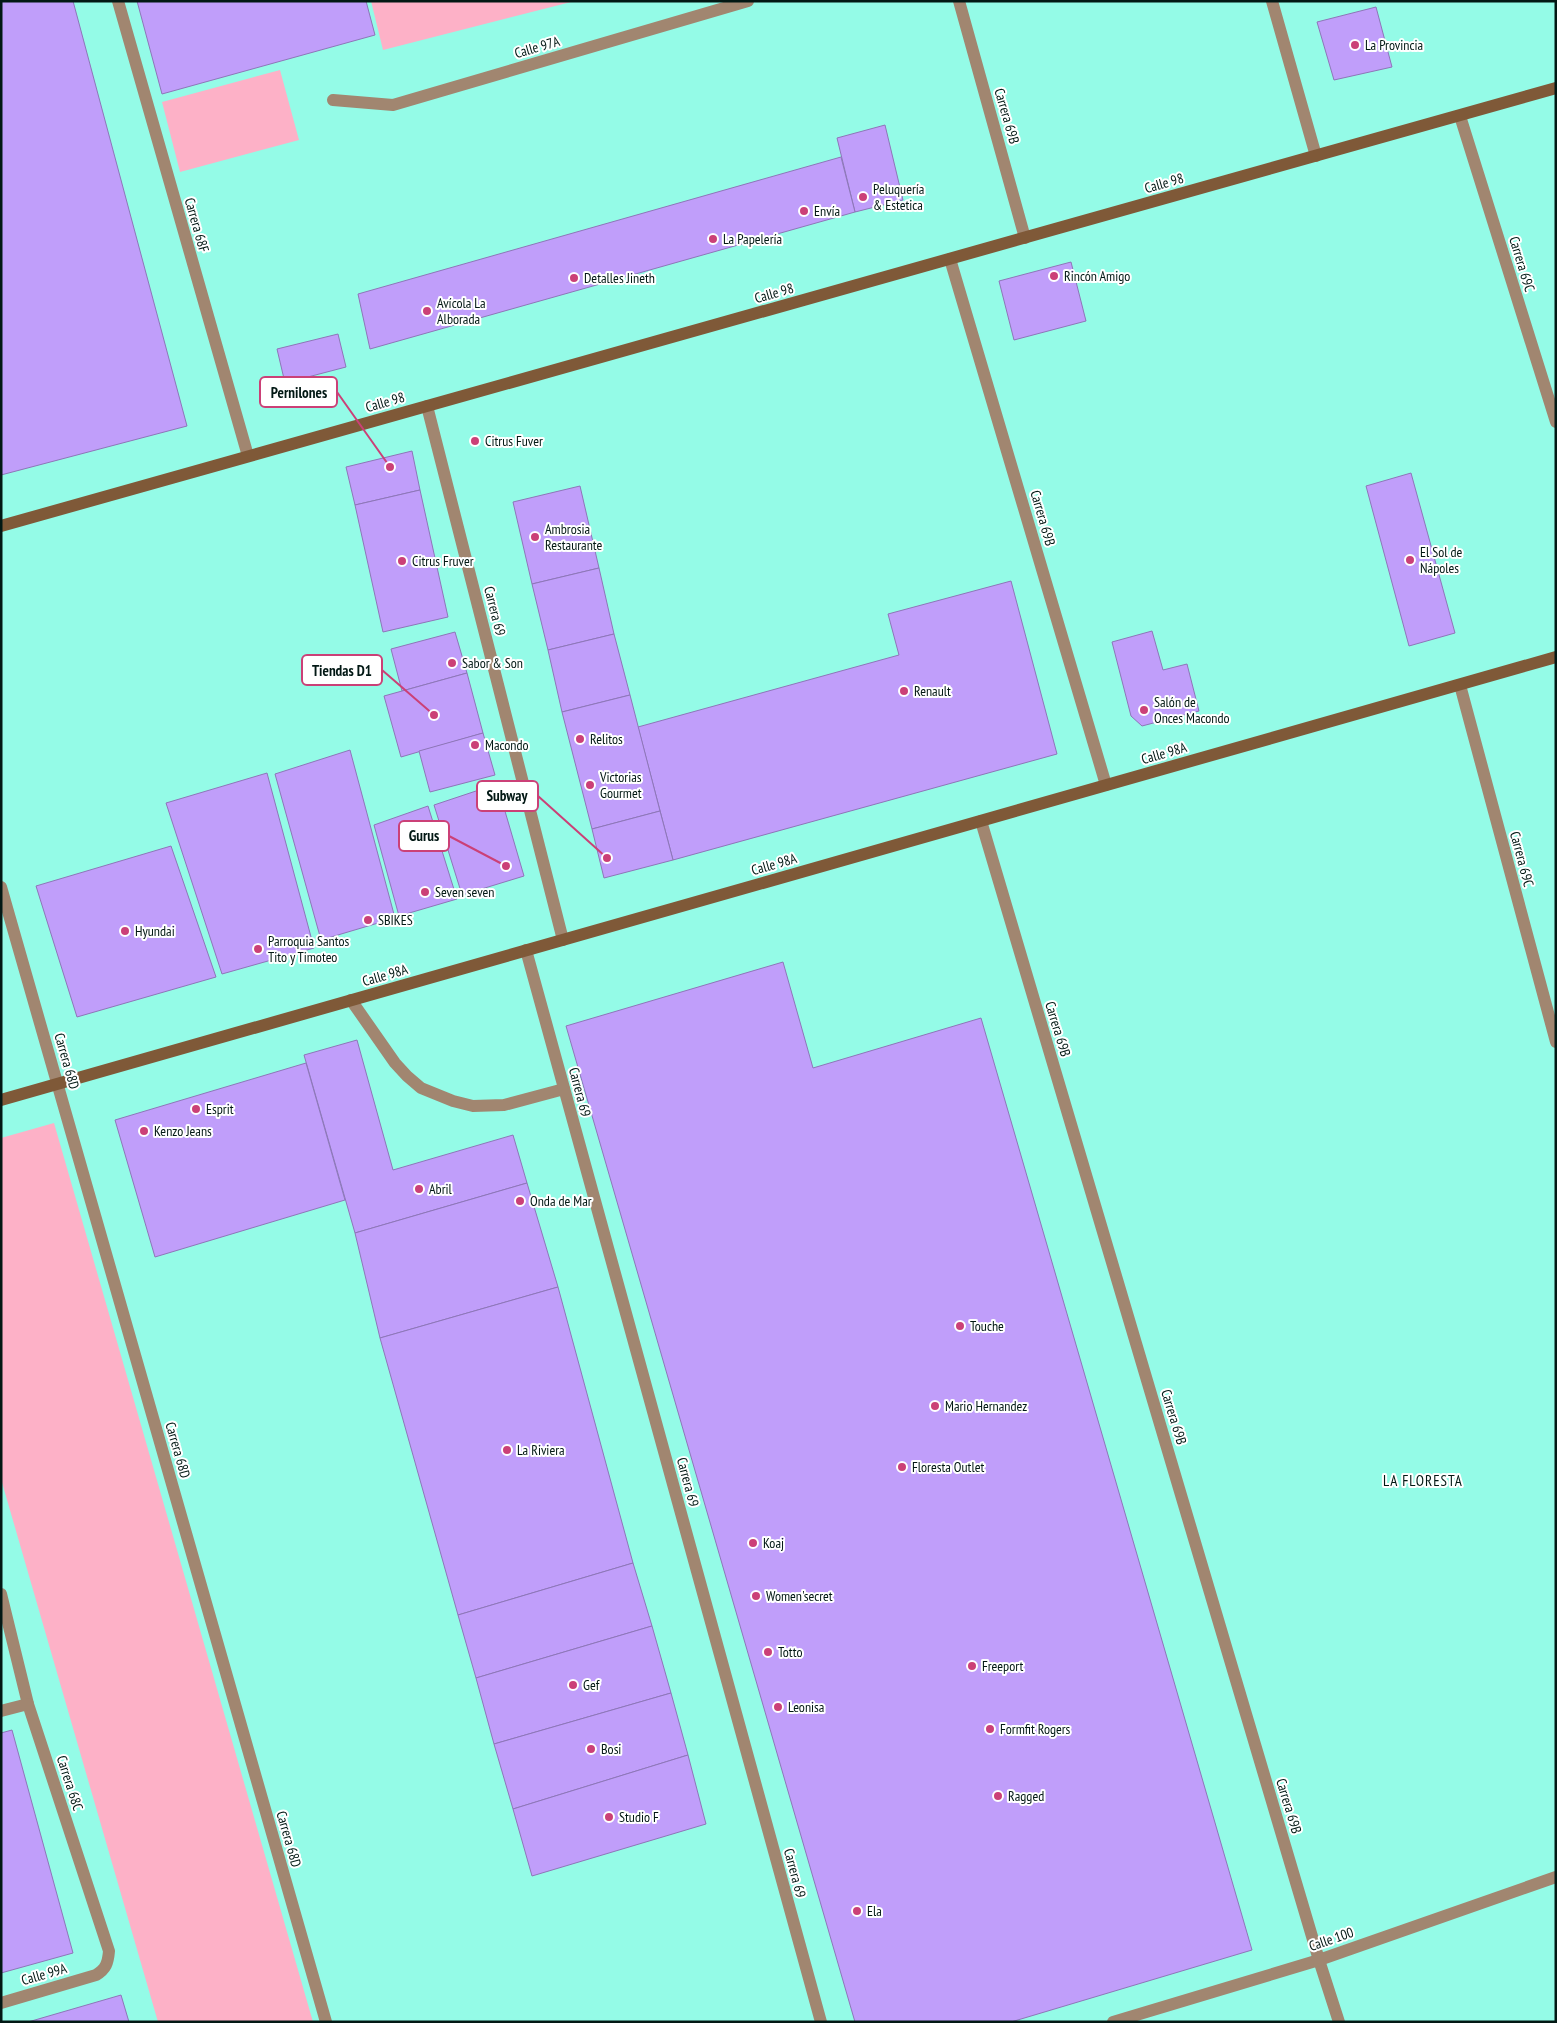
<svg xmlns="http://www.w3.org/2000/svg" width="1557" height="2023" font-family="'PT Sans Narrow',sans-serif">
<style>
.green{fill:#fdb1c7}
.building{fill:#c09efa;stroke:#8e76b8}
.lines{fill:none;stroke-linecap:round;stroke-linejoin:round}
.lane{stroke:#a18670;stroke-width:12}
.street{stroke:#a18670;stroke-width:12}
.secondary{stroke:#7f5938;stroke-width:12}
.poi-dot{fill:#cb4077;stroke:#fff;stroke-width:2}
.labels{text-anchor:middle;stroke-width:4;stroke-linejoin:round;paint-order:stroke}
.poi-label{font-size:14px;fill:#021814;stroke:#fff;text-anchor:start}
.street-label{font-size:14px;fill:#021814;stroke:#fff}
.neighbourhood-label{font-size:15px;letter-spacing:1px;fill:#021814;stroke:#fff}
.leader{fill:none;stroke:#cb4077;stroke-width:2}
.callout-dot{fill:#cb4077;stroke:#fff;stroke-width:2}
.callout{fill:#fff;stroke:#cb4077;stroke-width:2}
.callout-label{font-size:15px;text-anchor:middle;font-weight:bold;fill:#021814}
</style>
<rect width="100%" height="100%" fill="#94fbe7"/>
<g class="green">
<path d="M 371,1 L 575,1 L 383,50 Z"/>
<path d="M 280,70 L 299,140 L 180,172 L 162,102 Z"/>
<path d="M 54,1123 L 313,2022 L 158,2022 L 1,1479 L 1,1138 Z"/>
</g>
<g class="building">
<path d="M 1,1 L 73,1 L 187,426 L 1,475 Z"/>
<path d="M 137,1 L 366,1 L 375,35 L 162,94 Z"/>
<path d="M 1376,7 L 1392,67 L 1334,80 L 1317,22 Z"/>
<path d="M 885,125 L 903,200 L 855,212 L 837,138 Z"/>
<path d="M 841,157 L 855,212 L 370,349 L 358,294 Z"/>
<path d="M 1071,262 L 1086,321 L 1014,340 L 999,281 Z"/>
<path d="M 338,334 L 346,367 L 285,383 L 277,349 Z"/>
<path d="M 412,451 L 420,490 L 355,505 L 346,467 Z"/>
<path d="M 1411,473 L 1455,633 L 1409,646 L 1366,486 Z"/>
<path d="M 580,486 L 599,568 L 532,584 L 513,502 Z"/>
<path d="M 420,490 L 448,617 L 383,632 L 355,505 Z"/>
<path d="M 599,568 L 614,634 L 548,650 L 532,584 Z"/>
<path d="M 1011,581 L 1057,754 L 673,860 L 638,727 L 899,655 L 888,614 Z"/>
<path d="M 1152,631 L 1163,670 L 1187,664 L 1199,711 L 1142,726 L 1131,716 L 1112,642 Z"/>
<path d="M 455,632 L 467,673 L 402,691 L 391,649 Z"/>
<path d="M 614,634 L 630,695 L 562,712 L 548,650 Z"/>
<path d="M 467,673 L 483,733 L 401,757 L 384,696 Z"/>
<path d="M 630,695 L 660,811 L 592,829 L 562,712 Z"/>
<path d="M 483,733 L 495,775 L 430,792 L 419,751 Z"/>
<path d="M 350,750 L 395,918 L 321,940 L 275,774 Z"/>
<path d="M 267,773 L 314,948 L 222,974 L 166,803 Z"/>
<path d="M 497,784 L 524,876 L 462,895 L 434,805 Z"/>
<path d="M 428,806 L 457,899 L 399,916 L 374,825 Z"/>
<path d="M 660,811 L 673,860 L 604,878 L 592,829 Z"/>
<path d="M 171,846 L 216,977 L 77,1017 L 36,886 Z"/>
<path d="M 783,962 L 813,1068 L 981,1018 L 1252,1950 L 1011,2022 L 855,2022 L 566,1026 Z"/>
<path d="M 357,1040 L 393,1170 L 513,1135 L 527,1183 L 355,1233 L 304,1055 Z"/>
<path d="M 306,1063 L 345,1200 L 155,1257 L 115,1120 Z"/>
<path d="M 527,1183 L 558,1287 L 380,1338 L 355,1233 Z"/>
<path d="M 558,1287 L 633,1563 L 458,1615 L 380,1338 Z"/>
<path d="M 633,1563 L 652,1626 L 476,1678 L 458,1615 Z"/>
<path d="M 652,1626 L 671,1693 L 494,1744 L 476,1678 Z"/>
<path d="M 671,1693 L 688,1755 L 513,1809 L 494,1744 Z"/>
<path d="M 12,1730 L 73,1953 L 1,1973 L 1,1733 Z"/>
<path d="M 688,1755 L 706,1824 L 532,1876 L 513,1809 Z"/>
<path d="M 121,1995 L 129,2022 L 28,2022 Z"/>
</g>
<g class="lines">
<path class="lane" d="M 351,1000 L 395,1063 L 407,1076 L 421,1088 L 453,1101 L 473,1106 L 504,1105 L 564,1089"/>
<g class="street">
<path d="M 118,1 L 248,456"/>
<path d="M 959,1 L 1025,238"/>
<path d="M 1272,1 L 1316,156"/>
<path d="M 333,100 L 393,105 L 748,1"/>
<path d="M 1460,116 L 1556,422"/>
<path d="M 950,259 L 1106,785"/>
<path d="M 427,406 L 563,940"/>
<path d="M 1460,685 L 1556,1042"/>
<path d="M 981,821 L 1319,1960 L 1339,2022"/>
<path d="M 1,887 L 326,2022"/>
<path d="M 526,950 L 821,2022"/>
<path d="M 1,1594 L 28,1704 L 109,1951 C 108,1963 106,1969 96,1975 L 1,2003"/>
<path d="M 1,1711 L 28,1704"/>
<path d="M 1113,2022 L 1319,1960 L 1556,1877"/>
</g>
<g class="secondary">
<path d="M 1,526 L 1556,88"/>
<path d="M 1,1100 L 1556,657"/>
</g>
</g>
<g class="poi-dot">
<circle cx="1355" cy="45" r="5"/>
<circle cx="863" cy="197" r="5"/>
<circle cx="804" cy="211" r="5"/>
<circle cx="713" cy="239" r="5"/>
<circle cx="1054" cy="276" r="5"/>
<circle cx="574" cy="278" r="5"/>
<circle cx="427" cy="311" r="5"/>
<circle cx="475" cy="441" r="5"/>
<circle cx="535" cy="537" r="5"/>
<circle cx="1410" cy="560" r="5"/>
<circle cx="402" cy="561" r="5"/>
<circle cx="452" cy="663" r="5"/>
<circle cx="904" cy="691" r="5"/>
<circle cx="1144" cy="710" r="5"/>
<circle cx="580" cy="739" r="5"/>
<circle cx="475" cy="745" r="5"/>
<circle cx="590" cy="785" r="5"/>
<circle cx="425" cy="892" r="5"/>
<circle cx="368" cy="920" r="5"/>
<circle cx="125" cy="931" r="5"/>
<circle cx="258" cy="949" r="5"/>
<circle cx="196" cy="1109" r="5"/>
<circle cx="144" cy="1131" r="5"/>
<circle cx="419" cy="1189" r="5"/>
<circle cx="520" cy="1201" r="5"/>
<circle cx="960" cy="1326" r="5"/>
<circle cx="935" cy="1406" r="5"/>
<circle cx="507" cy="1450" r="5"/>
<circle cx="902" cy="1467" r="5"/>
<circle cx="753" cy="1543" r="5"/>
<circle cx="756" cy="1596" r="5"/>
<circle cx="768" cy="1652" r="5"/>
<circle cx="972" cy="1666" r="5"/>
<circle cx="573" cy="1685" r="5"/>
<circle cx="778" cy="1707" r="5"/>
<circle cx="990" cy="1729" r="5"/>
<circle cx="591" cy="1749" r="5"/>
<circle cx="998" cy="1796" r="5"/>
<circle cx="609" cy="1817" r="5"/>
<circle cx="857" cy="1911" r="5"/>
</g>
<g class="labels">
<g class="poi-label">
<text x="1365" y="50">La Provincia</text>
<text x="873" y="194">Peluquería<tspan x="873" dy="16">&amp; Estetica</tspan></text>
<text x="814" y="216">Envía</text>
<text x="723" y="244">La Papelería</text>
<text x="1064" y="281">Rincón Amigo</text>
<text x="584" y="283">Detalles Jineth</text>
<text x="437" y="308">Avícola La<tspan x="437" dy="16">Alborada</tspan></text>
<text x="485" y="446">Citrus Fuver</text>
<text x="545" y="534">Ambrosia<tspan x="545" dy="16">Restaurante</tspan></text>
<text x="1420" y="557">El Sol de<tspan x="1420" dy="16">Nápoles</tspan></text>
<text x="412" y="566">Citrus Fruver</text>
<text x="462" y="668">Sabor &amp; Son</text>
<text x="914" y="696">Renault</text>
<text x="1154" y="707">Salón de<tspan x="1154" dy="16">Onces Macondo</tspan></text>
<text x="590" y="744">Relitos</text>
<text x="485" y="750">Macondo</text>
<text x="600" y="782">Victorias<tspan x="600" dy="16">Gourmet</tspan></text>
<text x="435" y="897">Seven seven</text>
<text x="378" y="925">SBIKES</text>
<text x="135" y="936">Hyundai</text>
<text x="268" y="946">Parroquia Santos<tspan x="268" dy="16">Tito y Timoteo</tspan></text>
<text x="206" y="1114">Esprit</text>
<text x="154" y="1136">Kenzo Jeans</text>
<text x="429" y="1194">Abril</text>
<text x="530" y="1206">Onda de Mar</text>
<text x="970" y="1331">Touche</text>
<text x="945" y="1411">Mario Hernandez</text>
<text x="517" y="1455">La Riviera</text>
<text x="912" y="1472">Floresta Outlet</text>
<text x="763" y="1548">Koaj</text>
<text x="766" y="1601">Women'secret</text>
<text x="778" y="1657">Totto</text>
<text x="982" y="1671">Freeport</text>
<text x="583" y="1690">Gef</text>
<text x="788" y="1712">Leonisa</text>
<text x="1000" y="1734">Formfit Rogers</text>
<text x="601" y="1754">Bosi</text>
<text x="1008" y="1801">Ragged</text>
<text x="619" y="1822">Studio F</text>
<text x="867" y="1916">Ela</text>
</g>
<g class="street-label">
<text transform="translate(537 47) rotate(-16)" y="5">Calle 97A</text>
<text transform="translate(1007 116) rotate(74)" y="5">Carrera 69B</text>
<text transform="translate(1164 183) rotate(-16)" y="5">Calle 98</text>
<text transform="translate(197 225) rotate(74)" y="5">Carrera 68F</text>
<text transform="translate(1522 264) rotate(73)" y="5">Carrera 69C</text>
<text transform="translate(774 293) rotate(-16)" y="5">Calle 98</text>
<text transform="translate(385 402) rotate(-16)" y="5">Calle 98</text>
<text transform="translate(1043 518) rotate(74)" y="5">Carrera 69B</text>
<text transform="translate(495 611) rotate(76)" y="5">Carrera 69</text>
<text transform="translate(1164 753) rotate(-16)" y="5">Calle 98A</text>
<text transform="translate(1522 859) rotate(75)" y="5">Carrera 69C</text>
<text transform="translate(774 864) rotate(-16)" y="5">Calle 98A</text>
<text transform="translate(385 975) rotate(-16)" y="5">Calle 98A</text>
<text transform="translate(1058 1029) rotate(73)" y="5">Carrera 69B</text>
<text transform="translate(67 1061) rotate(74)" y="5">Carrera 68D</text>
<text transform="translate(580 1092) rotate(75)" y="5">Carrera 69</text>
<text transform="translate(1174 1417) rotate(73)" y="5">Carrera 69B</text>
<text transform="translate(178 1450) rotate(74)" y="5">Carrera 68D</text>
<text transform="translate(688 1482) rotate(75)" y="5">Carrera 69</text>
<text transform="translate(70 1783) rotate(72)" y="5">Carrera 68C</text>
<text transform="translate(1289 1806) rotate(73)" y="5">Carrera 69B</text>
<text transform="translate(289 1839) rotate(74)" y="5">Carrera 68D</text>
<text transform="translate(795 1873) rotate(75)" y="5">Carrera 69</text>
<text transform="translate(1331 1939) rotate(-19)" y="5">Calle 100</text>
<text transform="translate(44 1974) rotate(-16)" y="5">Calle 99A</text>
</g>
<g class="neighbourhood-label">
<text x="1423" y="1486">LA FLORESTA</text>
</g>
</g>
<path class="leader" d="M390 467L337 392M434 715L382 670M607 858L538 796M506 866L449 836"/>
<g class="callout-dot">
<circle cx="390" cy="467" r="5"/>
<circle cx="434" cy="715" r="5"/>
<circle cx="607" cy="858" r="5"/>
<circle cx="506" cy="866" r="5"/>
</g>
<g class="callout">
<rect x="260" y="377" width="77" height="30" rx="5"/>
<rect x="302" y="655" width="80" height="30" rx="5"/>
<rect x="477" y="781" width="61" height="30" rx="5"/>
<rect x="399" y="821" width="50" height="30" rx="5"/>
</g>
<g class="callout-label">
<text x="299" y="398">Pernilones</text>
<text x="342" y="676">Tiendas D1</text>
<text x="507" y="801">Subway</text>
<text x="424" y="841">Gurus</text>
</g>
<rect width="1557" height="2023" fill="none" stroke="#021814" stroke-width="5"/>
</svg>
